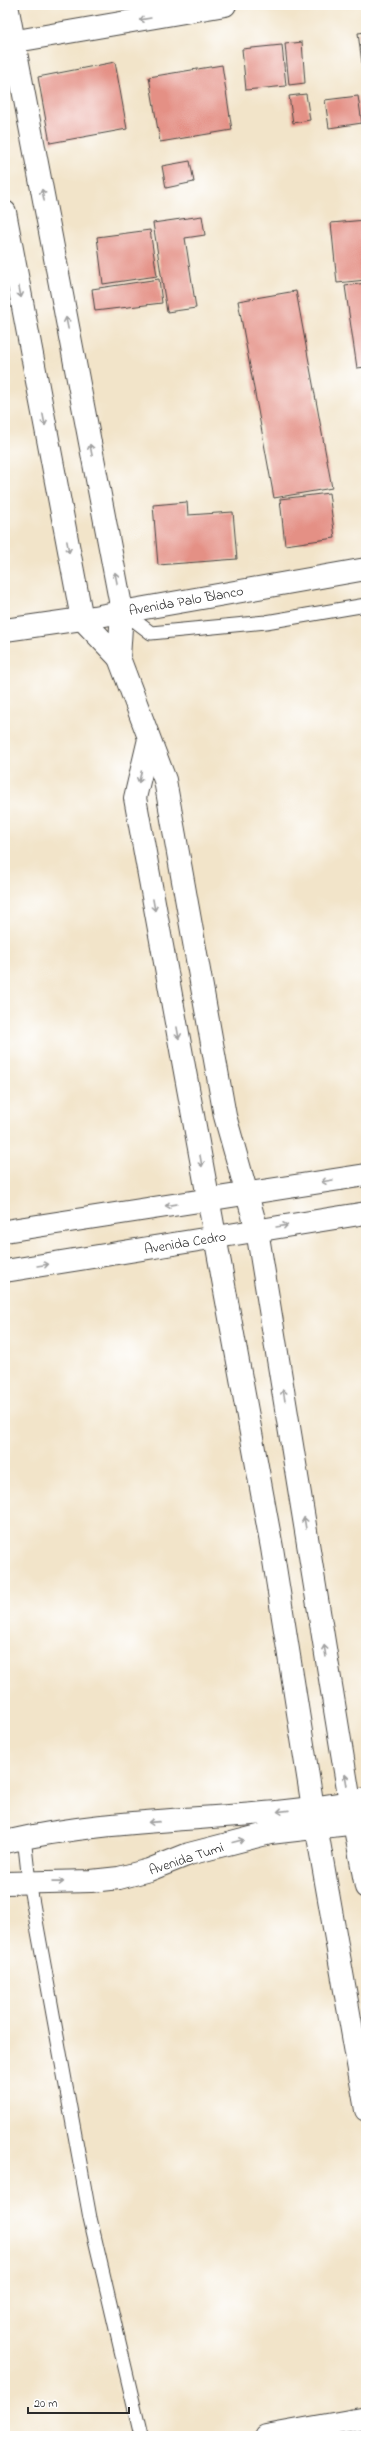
<svg xmlns="http://www.w3.org/2000/svg" width="371" height="2441" font-family="'Indie Flower',sans-serif">
<style>
.building{fill:#e49085}
.lines{fill:none;stroke-linecap:round;stroke-linejoin:round}
.service-casing{stroke:#494743;stroke-width:15}
.minor-casing{stroke:#494743;stroke-width:24}
.service{stroke:#fff;stroke-width:13}
.minor{stroke:#fff;stroke-width:22}
.oneway{stroke:#a0a0a0}
.labels{text-anchor:middle;stroke-width:3;stroke-linejoin:round;paint-order:stroke}
.street-label{font-size:14px;fill:#2b2b2b;stroke:#fff}
</style>
<rect width="100%" height="100%" fill="#fff"/>
<filter id="ink" filterUnits="userSpaceOnUse"><feTurbulence type="fractalNoise" baseFrequency=".025" numOctaves="2"/><feDisplacementMap in="SourceGraphic" scale="8" xChannelSelector="R" yChannelSelector="G"/><feConvolveMatrix kernelMatrix="1 2 1 2 8 2 1 2 1" color-interpolation-filters="sRGB"/></filter>
<filter id="wash" filterUnits="userSpaceOnUse"><feTurbulence type="fractalNoise" baseFrequency=".012" numOctaves="4" result="noise"/><feDisplacementMap in="SourceGraphic" scale="16" xChannelSelector="R" yChannelSelector="G"/><feGaussianBlur stdDeviation="0.9" result="paint"/><feColorMatrix in="noise" values="0 0 0 0 0 0 0 0 0 0 0 0 0 0 0 0 0 1.4 0 .05"/><feComposite in="paint" operator="in"/></filter>
<g filter="url(#wash)">
<rect width="100%" height="100%" fill="#f2e4c9"/>
<g id="blocks">
<g class="building">
<path d="M 366,32 L 366,78 L 364,78 L 358,33 Z"/>
<path d="M 302,42 L 305,83 L 289,85 L 285,44 Z"/>
<path d="M 282,45 L 286,86 L 246,90 L 242,49 Z"/>
<path d="M 115,62 L 127,129 L 50,143 L 38,77 Z"/>
<path d="M 222,65 L 232,130 L 160,142 L 149,77 Z"/>
<path d="M 306,94 L 310,120 L 293,123 L 289,96 Z"/>
<path d="M 358,96 L 362,123 L 329,128 L 325,100 Z"/>
<path d="M 190,161 L 194,182 L 166,188 L 162,166 Z"/>
<path d="M 202,216 L 205,235 L 185,238 L 196,308 L 167,312 L 153,223 Z"/>
<path d="M 366,220 L 366,280 L 337,283 L 331,223 Z"/>
<path d="M 150,230 L 157,276 L 103,284 L 97,237 Z"/>
<path d="M 159,279 L 162,303 L 95,311 L 92,289 Z"/>
<path d="M 366,283 L 366,367 L 357,368 L 345,286 Z"/>
<path d="M 296,291 L 332,488 L 274,498 L 238,301 Z"/>
<path d="M 329,493 L 335,538 L 285,545 L 280,499 Z"/>
<path d="M 187,502 L 188,515 L 233,512 L 237,559 L 158,565 L 153,505 Z"/>
</g>
</g>
</g>
<g filter="url(#ink)">
<use href="#blocks" fill-opacity="0" stroke="#494743" stroke-width="1"/>
<g class="lines">
<g class="service-casing">
<g id="service">
<path d="M 122,611 L 151,633 L 266,622 L 366,605"/>
<path d="M 24,1837 L 29,1882 L 90,2218 L 141,2436"/>
</g>
</g>
<g class="minor-casing">
<g id="minor">
<path d="M 7,5 L 122,611 L 119,658 L 165,780 L 225,1116 L 257,1230 L 350,1802 L 366,1887"/>
<path d="M 5,43 L 225,5"/>
<path d="M 5,212 L 82,619 L 119,658"/>
<path d="M 5,630 L 82,619 L 366,569"/>
<path d="M 149,739 L 135,798 L 272,1548 L 313,1808 L 366,2110"/>
<path d="M 5,1231 L 366,1175"/>
<path d="M 5,1271 L 366,1213"/>
<path d="M 5,1842 C 123,1814 247,1823 366,1799"/>
<path d="M 5,1883 L 91,1881 L 119,1878 L 149,1870 L 189,1854 L 270,1833 L 366,1822"/>
<path d="M 266,2436 L 366,2418"/>
</g>
</g>
<use href="#service" class="service"/>
<use href="#minor" class="minor"/>
</g>
<defs><path id="oneway-shaft" d="M-6 0H5M1.5-3L5.5 0L1.5 3" fill="none" stroke-width="1.6" stroke-linecap="round" stroke-linejoin="round"/></defs>
<g class="oneway">
<use href="#oneway-shaft" transform="translate(145 19) rotate(170)"/>
<use href="#oneway-shaft" transform="translate(43 195) rotate(-101)"/>
<use href="#oneway-shaft" transform="translate(20 292) rotate(79)"/>
<use href="#oneway-shaft" transform="translate(67 323) rotate(-101)"/>
<use href="#oneway-shaft" transform="translate(44 420) rotate(79)"/>
<use href="#oneway-shaft" transform="translate(91 450) rotate(-101)"/>
<use href="#oneway-shaft" transform="translate(68 547) rotate(79)"/>
<use href="#oneway-shaft" transform="translate(116 578) rotate(-101)"/>
<use href="#oneway-shaft" transform="translate(140 777) rotate(103)"/>
<use href="#oneway-shaft" transform="translate(154 905) rotate(80)"/>
<use href="#oneway-shaft" transform="translate(178 1033) rotate(80)"/>
<use href="#oneway-shaft" transform="translate(201 1161) rotate(80)"/>
<use href="#oneway-shaft" transform="translate(327 1181) rotate(171)"/>
<use href="#oneway-shaft" transform="translate(171 1205) rotate(171)"/>
<use href="#oneway-shaft" transform="translate(282 1226) rotate(-9)"/>
<use href="#oneway-shaft" transform="translate(43 1265) rotate(-9)"/>
<use href="#oneway-shaft" transform="translate(284 1395) rotate(-99)"/>
<use href="#oneway-shaft" transform="translate(305 1523) rotate(-99)"/>
<use href="#oneway-shaft" transform="translate(325 1651) rotate(-99)"/>
<use href="#oneway-shaft" transform="translate(346 1780) rotate(-99)"/>
<use href="#oneway-shaft" transform="translate(283 1811) rotate(174)"/>
<use href="#oneway-shaft" transform="translate(154 1822) rotate(176)"/>
<use href="#oneway-shaft" transform="translate(238 1841) rotate(-14)"/>
<use href="#oneway-shaft" transform="translate(58 1882) rotate(-1)"/>
</g>
</g>
<g class="labels">
<g class="street-label">
<text transform="translate(186 600) rotate(-10)" y="5">Avenida Palo Blanco</text>
<text transform="translate(185 1242) rotate(-9)" y="5">Avenida Cedro</text>
<text transform="translate(186 1858) rotate(-18)" y="5">Avenida Tumi</text>
</g>
</g>
<rect width="371" height="2441" fill="none" stroke="#fff" stroke-width="20"/>
<path d="M28 2407v6h101v-6" fill="none" stroke="#2b2b2b" stroke-width="2"/>
<text x="34" y="2407" font-size="12" fill="#2b2b2b" stroke="#ffffff" stroke-width="3" paint-order="stroke">20 m</text>
</svg>
